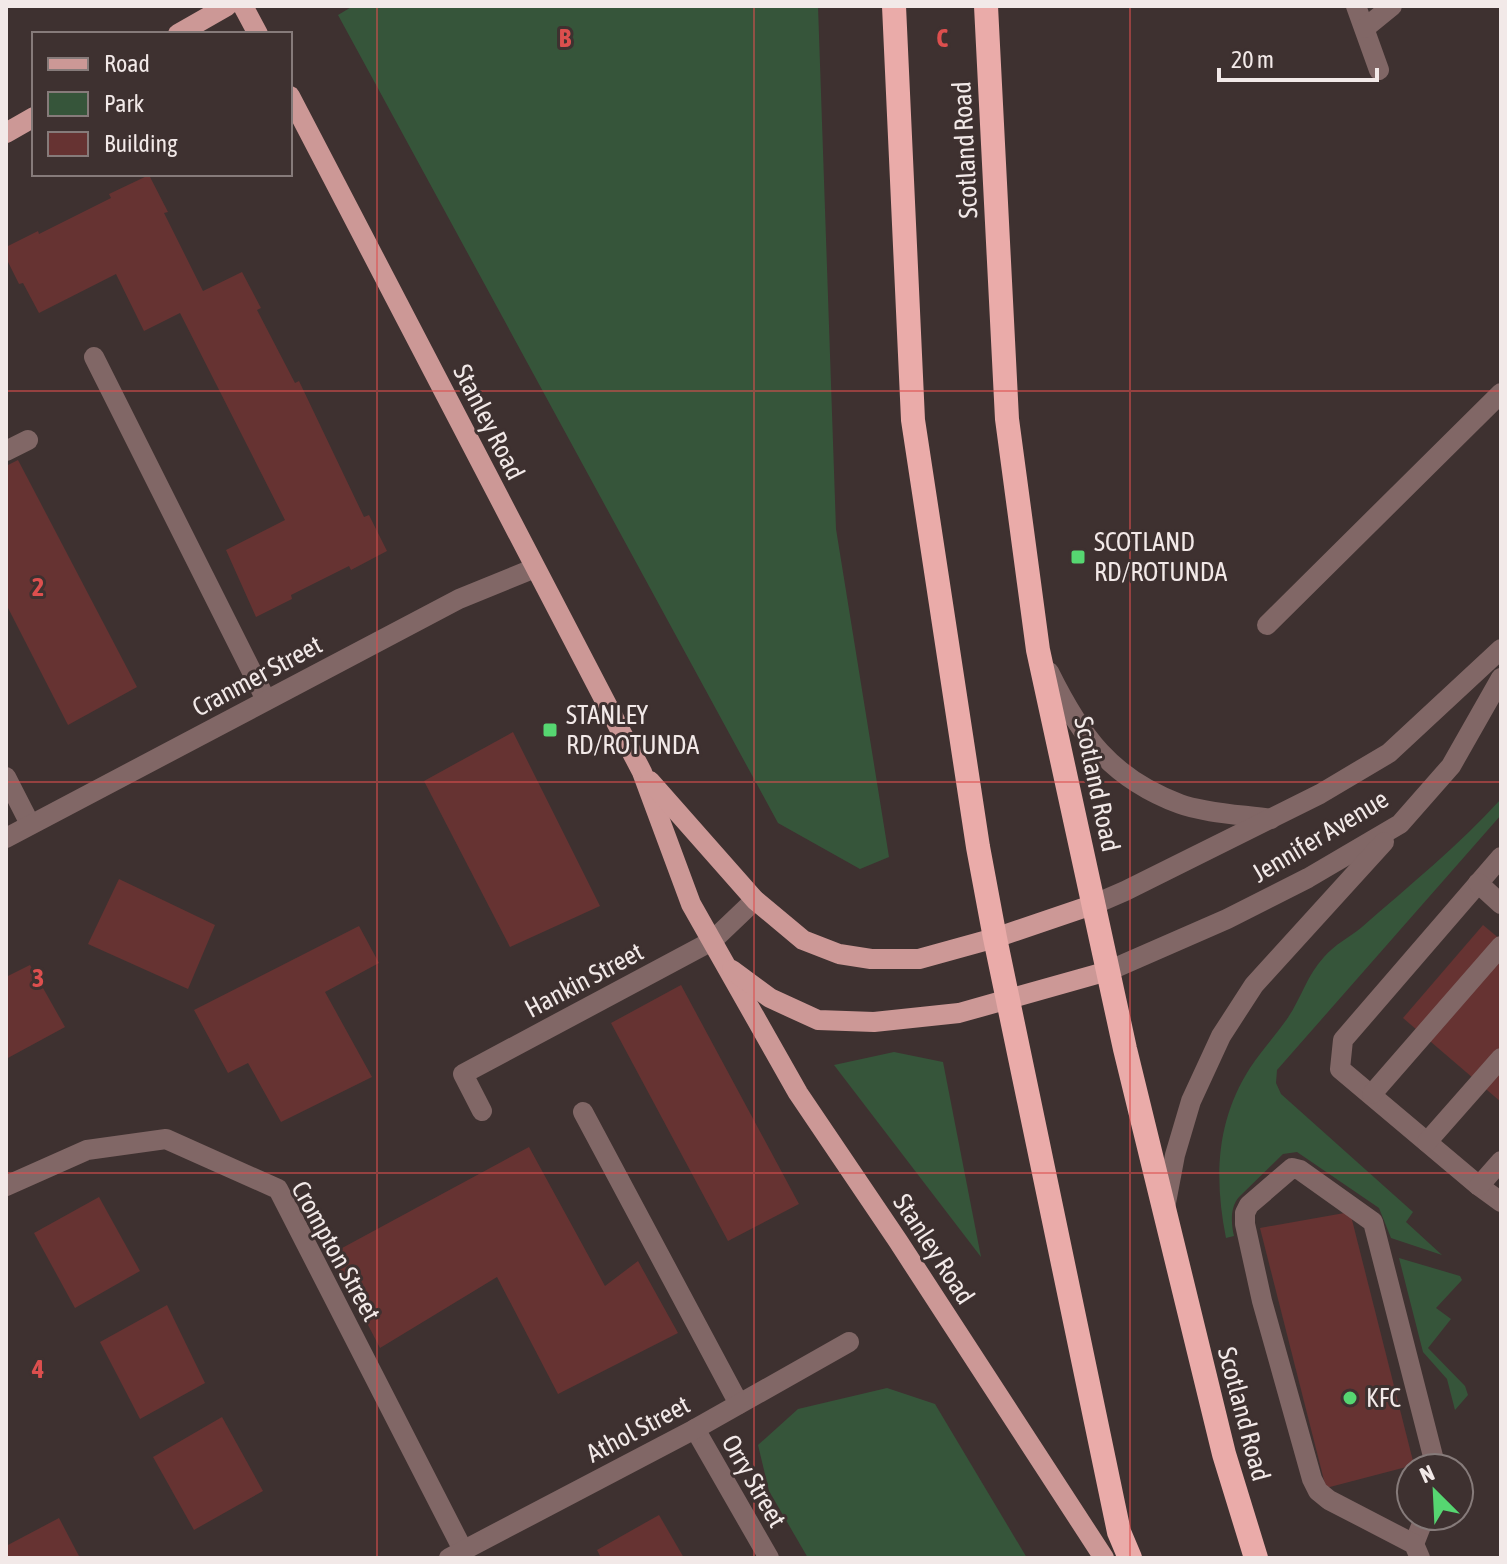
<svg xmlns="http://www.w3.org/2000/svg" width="1507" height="1564" font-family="'Asap Condensed',sans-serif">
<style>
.green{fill:#36553a}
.building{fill:#663332}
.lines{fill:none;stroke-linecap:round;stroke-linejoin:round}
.lane{stroke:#816766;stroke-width:20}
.street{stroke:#816766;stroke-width:20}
.primary{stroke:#cc9896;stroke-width:20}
.highway{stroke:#eaaba9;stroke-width:24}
.grid{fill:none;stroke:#dc4f4e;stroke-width:2;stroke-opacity:0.55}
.poi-dot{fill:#56d671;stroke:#3e3130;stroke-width:3}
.labels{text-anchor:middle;stroke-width:6;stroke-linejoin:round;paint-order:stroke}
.street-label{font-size:26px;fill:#f2e9e8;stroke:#3e3130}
.poi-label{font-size:26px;fill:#f2e9e8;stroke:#3e3130;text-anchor:start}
.grid-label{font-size:26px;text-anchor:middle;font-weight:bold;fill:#dc4f4e;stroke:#3e3130;stroke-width:6;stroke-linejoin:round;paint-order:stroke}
</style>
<rect width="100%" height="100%" fill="#3e3130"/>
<g class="green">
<path d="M 353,6 L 818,6 L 836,529 L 889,857 L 860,869 L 778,823 L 338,15 Z"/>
<path d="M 1501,799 L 1501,815 L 1277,1070 L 1276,1083 L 1281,1094 L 1413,1212 L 1406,1222 L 1442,1255 L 1391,1238 L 1379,1208 L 1297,1152 L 1283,1154 L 1239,1197 C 1230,1207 1231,1224 1234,1236 L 1226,1238 C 1214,1178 1216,1121 1250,1068 C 1261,1051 1275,1036 1287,1019 C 1301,999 1307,975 1324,957 C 1334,945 1350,937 1362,927 C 1409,886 1459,845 1501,799 Z"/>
<path d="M 894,1052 L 943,1062 L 981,1257 L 834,1065 Z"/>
<path d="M 1399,1258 L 1460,1276 L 1462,1280 L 1436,1308 L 1451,1319 L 1428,1348 L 1465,1386 L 1468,1395 L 1455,1410 L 1447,1379 L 1423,1352 Z"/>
<path d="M 887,1388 L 935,1404 L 1027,1558 L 808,1558 L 769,1491 L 758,1445 L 798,1409 Z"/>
</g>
<g class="building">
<path d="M 149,175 L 168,212 L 164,213 L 203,291 L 242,272 L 261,308 L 257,310 L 295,383 L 299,381 L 364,517 L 369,515 L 387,551 L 351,570 L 349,566 L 291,595 L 292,599 L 256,617 L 226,550 L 285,520 L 180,313 L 144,331 L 116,274 L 39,313 L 23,283 L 19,284 L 6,258 L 6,247 L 38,231 L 39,234 L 111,198 L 109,194 Z"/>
<path d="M 18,460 L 137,687 L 68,725 L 6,604 L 6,466 Z"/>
<path d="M 513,732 L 600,906 L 510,947 L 424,781 Z"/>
<path d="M 119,879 L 215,925 L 188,989 L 88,944 Z"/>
<path d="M 1483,925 L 1501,940 L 1501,1102 L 1403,1018 Z"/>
<path d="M 359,926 L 379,963 L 325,992 L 372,1077 L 281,1122 L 248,1063 L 228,1073 L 194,1010 Z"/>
<path d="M 30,965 L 65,1027 L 6,1059 L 6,977 Z"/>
<path d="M 681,985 L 799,1204 L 728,1241 L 611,1023 Z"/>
<path d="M 529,1147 L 605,1286 L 638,1261 L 678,1333 L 558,1394 L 497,1277 L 380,1348 L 331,1254 Z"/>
<path d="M 99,1197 L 140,1271 L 75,1308 L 34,1233 Z"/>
<path d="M 1350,1212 L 1414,1465 L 1326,1488 L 1260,1228 Z"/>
<path d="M 167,1305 L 205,1383 L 140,1419 L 100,1342 Z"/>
<path d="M 222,1417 L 263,1491 L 194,1530 L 153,1457 Z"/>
<path d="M 659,1515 L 684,1558 L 601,1558 L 597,1550 Z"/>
<path d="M 59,1518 L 80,1558 L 6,1558 L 6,1546 Z"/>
</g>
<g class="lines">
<g class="lane">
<path d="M 94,357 L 266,700"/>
<path d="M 1267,625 L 1501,393"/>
<path d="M 1501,857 L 1343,1040 L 1340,1069 L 1479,1186 L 1501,1202"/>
<path d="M 1478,883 L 1501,904"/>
<path d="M 1372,1094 L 1501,946"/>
<path d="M 482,1111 L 463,1074 L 712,941 L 755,900"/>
<path d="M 583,1112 L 739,1404"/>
<path d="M 1427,1142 L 1501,1058"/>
<path d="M 1479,1186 L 1501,1161"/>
<path d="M 1414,1544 L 1425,1516"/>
<path d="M 1420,1558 L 1414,1544 L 1329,1500 L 1318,1491 L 1312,1479 L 1262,1301 L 1245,1224 L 1245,1213 L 1249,1205 L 1292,1168 L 1300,1170 L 1373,1222 L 1436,1468"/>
</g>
<g class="street">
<path d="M 1356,6 L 1379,70"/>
<path d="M 1365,28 L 1392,6"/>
<path d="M 6,451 L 28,440"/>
<path d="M 1049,672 C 1080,735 1110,778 1180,804 C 1204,813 1245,815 1271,819"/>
<path d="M 6,777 L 30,824"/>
<path d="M 6,838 L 459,599 L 535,568"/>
<path d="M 1095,904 L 1125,891 L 1320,794 L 1389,753 L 1501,649"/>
<path d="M 1108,971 L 1227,919 L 1308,878 L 1400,824 L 1451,766 L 1501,678"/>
<path d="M 6,1186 L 87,1150 L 166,1139 L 278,1189 L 463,1550"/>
<path d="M 1165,1208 L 1175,1155 L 1191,1101 L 1221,1036 L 1254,985 L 1384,842"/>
<path d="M 695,1429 L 769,1558"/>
<path d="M 449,1558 L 695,1429 L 849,1342"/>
</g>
<g class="primary">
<path d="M 243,6 L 258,34"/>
<path d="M 178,34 L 227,6"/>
<path d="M 290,96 L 642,772 L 691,904 L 798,1093 L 898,1241 L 1104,1558"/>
<path d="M 6,133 L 34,117"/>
<path d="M 650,781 L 755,900 L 803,940 L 839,954 L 871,959 L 919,959 L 995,938 L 1095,904"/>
<path d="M 732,970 L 770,998 L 818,1020 L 874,1022 L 959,1013 L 1108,971"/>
</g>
<g class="highway">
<path d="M 894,6 L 913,420 L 978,847 L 995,938 L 1119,1532 L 1130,1558"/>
<path d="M 986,6 L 1007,419 L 1038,650 L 1125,1049 L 1224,1454 L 1256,1558"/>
</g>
</g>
<path class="grid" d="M 377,6 L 377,1558M 754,6 L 754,1558M 1130,6 L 1130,1558M 6,391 L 1501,391M 6,782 L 1501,782M 6,1173 L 1501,1173"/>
<g class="poi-dot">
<rect x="1070" y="549" width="16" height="16" rx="4"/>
<rect x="542" y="722" width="16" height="16" rx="4"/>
<circle cx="1350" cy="1398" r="8"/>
</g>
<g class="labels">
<g class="street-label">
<text transform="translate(965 150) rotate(-93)" y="9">Scotland Road</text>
<text transform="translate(489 422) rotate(63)" y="9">Stanley Road</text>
<text transform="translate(257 676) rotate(-28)" y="9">Cranmer Street</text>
<text transform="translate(1097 784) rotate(78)" y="9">Scotland Road</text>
<text transform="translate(1320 836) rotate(-31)" y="9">Jennifer Avenue</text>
<text transform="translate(584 980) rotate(-28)" y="9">Hankin Street</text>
<text transform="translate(934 1249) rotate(57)" y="9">Stanley Road</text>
<text transform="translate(336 1251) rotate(61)" y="9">Crompton Street</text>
<text transform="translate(1244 1414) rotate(75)" y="9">Scotland Road</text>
<text transform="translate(638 1429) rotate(-28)" y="9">Athol Street</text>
<text transform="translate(754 1481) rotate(60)" y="9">Orry Street</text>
</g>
<g class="poi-label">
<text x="1094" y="551">SCOTLAND<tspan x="1094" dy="30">RD/ROTUNDA</tspan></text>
<text x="566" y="724">STANLEY<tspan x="566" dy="30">RD/ROTUNDA</tspan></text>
<text x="1366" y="1407">KFC</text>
</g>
</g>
<g class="grid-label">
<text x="565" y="47">B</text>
<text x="942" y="47">C</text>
<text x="38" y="596">2</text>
<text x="38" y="987">3</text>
<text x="38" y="1378">4</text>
</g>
<rect width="1507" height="1564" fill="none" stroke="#f2e9e8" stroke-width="16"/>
<rect x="32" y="32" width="260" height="144" fill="#3e3130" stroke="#867b7a" stroke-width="2"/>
<rect x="48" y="58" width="40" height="12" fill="#cc9896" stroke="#867b7a" stroke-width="2"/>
<text x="104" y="72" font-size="24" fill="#f2e9e8">Road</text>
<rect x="48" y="92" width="40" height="24" fill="#36553a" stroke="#867b7a" stroke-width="2"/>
<text x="104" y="112" font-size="24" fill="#f2e9e8">Park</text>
<rect x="48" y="132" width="40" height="24" fill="#663332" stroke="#867b7a" stroke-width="2"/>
<text x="104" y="152" font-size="24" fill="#f2e9e8">Building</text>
<g transform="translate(1435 1492) rotate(336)"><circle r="38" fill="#3e3130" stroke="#867b7a" stroke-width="2"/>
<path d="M0-6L14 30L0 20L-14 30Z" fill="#56d671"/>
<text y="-12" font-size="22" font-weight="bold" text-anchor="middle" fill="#f2e9e8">N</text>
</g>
<path d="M1219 68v12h158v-12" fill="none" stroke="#f2e9e8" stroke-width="4"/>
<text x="1231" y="68" font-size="24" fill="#f2e9e8" stroke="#3e3130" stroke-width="6" paint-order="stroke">20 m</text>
</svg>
